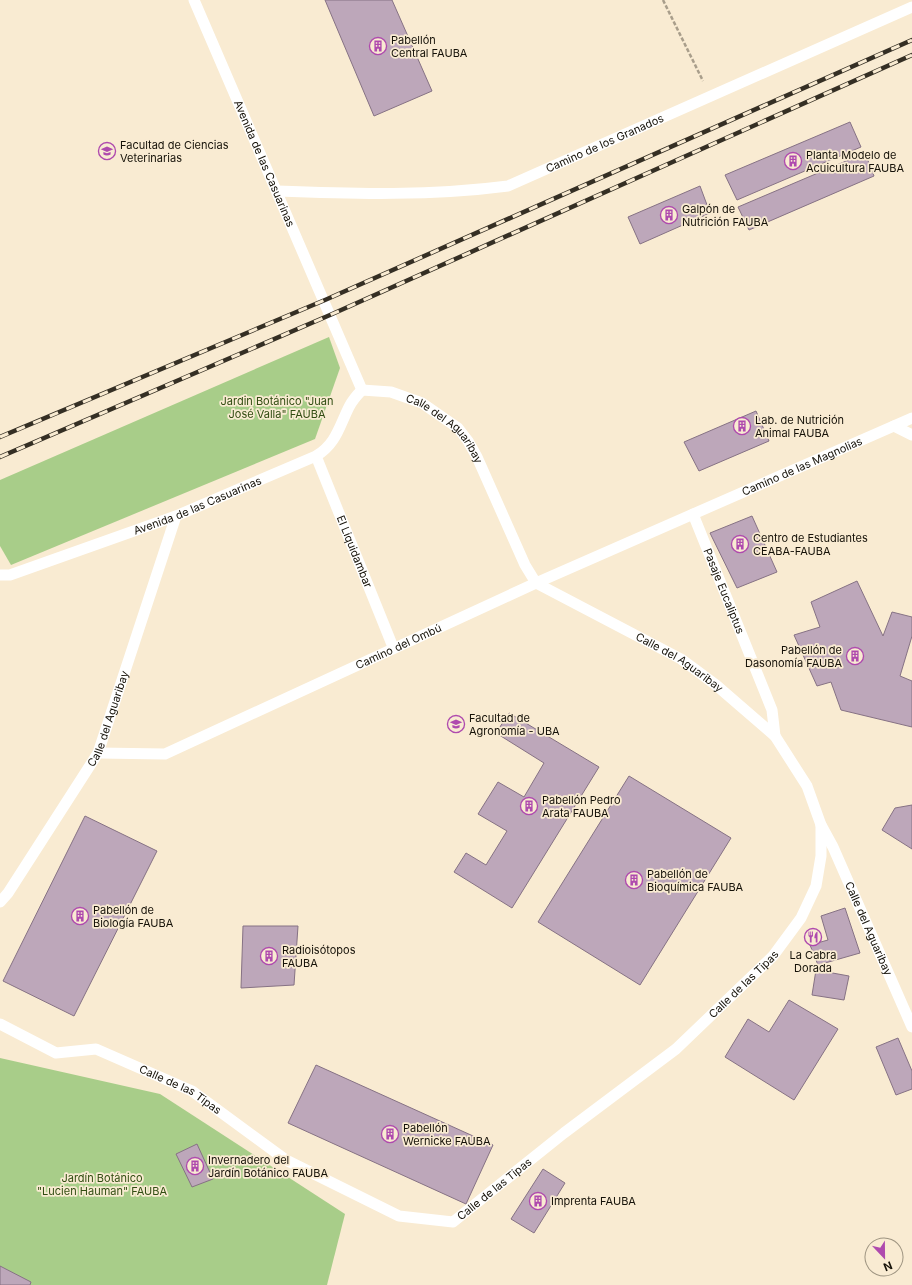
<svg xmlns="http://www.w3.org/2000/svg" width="912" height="1285" font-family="Inter,sans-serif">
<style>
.green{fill:#a8cd89}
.building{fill:#bda7ba;stroke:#867284}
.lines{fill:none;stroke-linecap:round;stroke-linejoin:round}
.path{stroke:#a99e8b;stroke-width:2.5;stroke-dasharray:4 2;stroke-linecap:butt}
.lane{stroke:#fff;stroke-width:11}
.rail-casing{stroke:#352f24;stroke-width:4.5}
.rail{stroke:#f9ebd2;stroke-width:3;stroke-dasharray:9;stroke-linecap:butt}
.labels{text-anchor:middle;stroke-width:3.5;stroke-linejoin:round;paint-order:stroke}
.poi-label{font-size:11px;fill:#151108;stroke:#f9ebd2;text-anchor:start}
.street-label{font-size:11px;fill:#151108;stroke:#f9ebd2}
.park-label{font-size:11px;fill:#314d12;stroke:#f9ebd2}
</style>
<rect width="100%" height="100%" fill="#f9ebd2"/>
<g class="green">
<path d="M 329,337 L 340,368 L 315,439 L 11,565 L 0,546 L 0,480 Z"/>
<path d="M 0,1058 L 160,1094 L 345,1214 L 327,1285 L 0,1285 Z"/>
</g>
<g class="building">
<path d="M 325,0 L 392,0 L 432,91 L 374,116 Z"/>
<path d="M 850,122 L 861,147 L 737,200 L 725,175 Z"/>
<path d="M 865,153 L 874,176 L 749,230 L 738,207 Z"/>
<path d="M 700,186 L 710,213 L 640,244 L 628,217 Z"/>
<path d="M 756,411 L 769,441 L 699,471 L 684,442 Z"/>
<path d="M 752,516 L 777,572 L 737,588 L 710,533 Z"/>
<path d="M 857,581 L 883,636 L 892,612 L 912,617 L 912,636 L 900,676 L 912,681 L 912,727 L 841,710 L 831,682 L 817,686 L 794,635 L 820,627 L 811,602 Z"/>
<path d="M 509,713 L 599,767 L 512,908 L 454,872 L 466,853 L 486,865 L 507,831 L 478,814 L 498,782 L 524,797 L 544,763 L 496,733 Z"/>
<path d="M 629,776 L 731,838 L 640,985 L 538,922 Z"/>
<path d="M 912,805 L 912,849 L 882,830 L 895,808 Z"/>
<path d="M 85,816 L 157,851 L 74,1016 L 3,981 Z"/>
<path d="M 845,908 L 860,953 L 818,965 L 810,945 L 828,940 L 821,916 Z"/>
<path d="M 243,926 L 298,926 L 294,985 L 241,988 Z"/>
<path d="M 816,970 L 849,976 L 844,1000 L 812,995 Z"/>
<path d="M 789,1000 L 838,1029 L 794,1100 L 725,1057 L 748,1019 L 769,1032 Z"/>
<path d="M 898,1038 L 912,1071 L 912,1089 L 896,1095 L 876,1047 Z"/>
<path d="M 316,1065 L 493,1145 L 466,1204 L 288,1123 Z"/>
<path d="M 197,1144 L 213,1179 L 192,1187 L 176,1154 Z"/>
<path d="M 543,1169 L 565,1183 L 534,1233 L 511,1219 Z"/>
<path d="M 0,1266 L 31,1282 L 30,1285 L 0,1285 Z"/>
</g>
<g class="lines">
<path class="path" d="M 663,0 L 703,81"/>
<g class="lane">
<path id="s1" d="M 194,0 L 362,390"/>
<path id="s2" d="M 277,191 C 354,194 432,196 508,186 L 912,7"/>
<path id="s3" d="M 362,390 L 391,392 L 422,403 L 458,428 L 468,441 L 477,457 L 525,565 L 536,583 L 681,659 L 716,685 L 775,736 L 807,786 L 821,825 L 833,847 L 912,1027"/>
<path d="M 894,426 L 912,435"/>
<path id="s4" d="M 316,456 L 393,647"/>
<path id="s5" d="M 693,514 L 772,710 L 775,736"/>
<path id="s6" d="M 0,575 L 10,575 L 176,516 L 316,456 C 336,444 339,427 349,407 C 352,401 357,395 362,390"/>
<path id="s7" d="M 98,753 L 165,754 L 536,583 L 912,418"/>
<path id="s8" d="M 0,902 L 8,893 L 98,753 L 176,516"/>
<path id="s9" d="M 0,1024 L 56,1053 L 96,1049 L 192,1091 L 286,1160 L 399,1216 L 453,1222 L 564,1133 L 676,1049 L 773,956 L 801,918 L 816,886 L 821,856 L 821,825"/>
</g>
<g class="rail-casing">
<g id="rail">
<path d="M 0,437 L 325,300 L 912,40"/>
<path d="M 0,457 L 330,315 L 912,55"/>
</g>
</g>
<use href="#rail" class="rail"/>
</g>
<defs>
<g id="building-ring" transform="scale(0.9)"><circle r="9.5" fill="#f9ebd2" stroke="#af4aae" stroke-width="1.5"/><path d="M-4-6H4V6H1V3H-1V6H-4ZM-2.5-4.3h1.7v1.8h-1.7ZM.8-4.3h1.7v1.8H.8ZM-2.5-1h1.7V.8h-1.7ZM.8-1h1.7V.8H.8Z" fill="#af4aae"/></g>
<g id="university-ring" transform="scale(0.9)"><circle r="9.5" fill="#f9ebd2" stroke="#af4aae" stroke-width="1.5"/><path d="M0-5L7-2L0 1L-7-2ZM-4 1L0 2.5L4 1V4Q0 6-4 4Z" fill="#af4aae"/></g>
<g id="restaurant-ring" transform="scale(0.9)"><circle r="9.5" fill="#f9ebd2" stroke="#af4aae" stroke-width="1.5"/><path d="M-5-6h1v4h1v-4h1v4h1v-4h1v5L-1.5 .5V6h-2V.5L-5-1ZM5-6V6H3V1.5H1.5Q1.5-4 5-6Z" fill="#af4aae"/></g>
</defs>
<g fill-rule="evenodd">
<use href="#building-ring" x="378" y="46"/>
<use href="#university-ring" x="107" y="151"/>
<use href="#building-ring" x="793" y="161"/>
<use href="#building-ring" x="669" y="215"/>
<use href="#building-ring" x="742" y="426"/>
<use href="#building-ring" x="740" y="544"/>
<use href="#building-ring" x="855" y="656"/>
<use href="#university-ring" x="456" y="724"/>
<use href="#building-ring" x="529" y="806"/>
<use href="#building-ring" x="634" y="880"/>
<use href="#building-ring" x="80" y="916"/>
<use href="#restaurant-ring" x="813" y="937"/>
<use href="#building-ring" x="269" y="956"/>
<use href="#building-ring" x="390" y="1134"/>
<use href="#building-ring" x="195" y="1166"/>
<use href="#building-ring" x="538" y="1201"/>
</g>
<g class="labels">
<g class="poi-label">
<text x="391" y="44">Pabellón<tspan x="391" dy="13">Central FAUBA</tspan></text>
<text x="120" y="149">Facultad de Ciencias<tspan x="120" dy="13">Veterinarias</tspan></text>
<text x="806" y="159">Planta Modelo de<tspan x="806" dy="13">Acuicultura FAUBA</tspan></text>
<text x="682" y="213">Galpón de<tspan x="682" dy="13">Nutrición FAUBA</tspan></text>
<text x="755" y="424">Lab. de Nutrición<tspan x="755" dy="13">Animal FAUBA</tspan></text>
<text x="753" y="542">Centro de Estudiantes<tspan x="753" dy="13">CEABA-FAUBA</tspan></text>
<text x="842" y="654" text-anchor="end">Pabellón de<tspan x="842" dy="13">Dasonomía FAUBA</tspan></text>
<text x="469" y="722">Facultad de<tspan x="469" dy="13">Agronomía - UBA</tspan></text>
<text x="542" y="804">Pabellón Pedro<tspan x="542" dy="13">Arata FAUBA</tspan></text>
<text x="647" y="878">Pabellón de<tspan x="647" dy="13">Bioquímica FAUBA</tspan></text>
<text x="93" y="914">Pabellón de<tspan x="93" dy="13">Biología FAUBA</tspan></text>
<text x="282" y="954">Radioisótopos<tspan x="282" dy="13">FAUBA</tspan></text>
<text x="813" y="959" text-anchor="middle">La Cabra<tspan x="813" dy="13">Dorada</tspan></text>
<text x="403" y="1132">Pabellón<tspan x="403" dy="13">Wernicke FAUBA</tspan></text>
<text x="208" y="1164">Invernadero del<tspan x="208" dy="13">Jardín Botánico FAUBA</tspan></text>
<text x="551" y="1205">Imprenta FAUBA</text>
</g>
<g class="street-label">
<text dy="4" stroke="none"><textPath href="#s2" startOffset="337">Camino de los Granados</textPath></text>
<text dy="4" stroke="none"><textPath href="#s1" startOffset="178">Avenida de las Casuarinas</textPath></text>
<text dy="4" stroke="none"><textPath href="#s3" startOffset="96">Calle del Aguaribay</textPath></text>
<text dy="4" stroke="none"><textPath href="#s7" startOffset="766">Camino de las Magnolias</textPath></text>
<text dy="4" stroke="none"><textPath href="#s6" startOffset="210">Avenida de las Casuarinas</textPath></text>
<text dy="4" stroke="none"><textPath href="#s4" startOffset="103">El Liquidambar</textPath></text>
<text dy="4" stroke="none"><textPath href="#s5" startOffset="83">Pasaje Eucaliptus</textPath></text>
<text dy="4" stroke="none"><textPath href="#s7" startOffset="324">Camino del Ombú</textPath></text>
<text dy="4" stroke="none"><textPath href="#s3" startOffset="444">Calle del Aguaribay</textPath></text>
<text dy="4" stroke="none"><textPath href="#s8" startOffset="214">Calle del Aguaribay</textPath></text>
<text dy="4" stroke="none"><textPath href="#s3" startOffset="780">Calle del Aguaribay</textPath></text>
<text dy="4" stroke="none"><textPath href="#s9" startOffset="881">Calle de las Tipas</textPath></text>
<text dy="4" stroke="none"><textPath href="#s9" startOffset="197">Calle de las Tipas</textPath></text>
<text dy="4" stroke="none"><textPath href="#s9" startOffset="558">Calle de las Tipas</textPath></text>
</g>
<g class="park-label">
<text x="277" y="405">Jardin Botánico "Juan<tspan x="277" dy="13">José Valla" FAUBA</tspan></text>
<text x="102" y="1182">Jardín Botánico<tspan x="102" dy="13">"Lucien Hauman" FAUBA</tspan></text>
</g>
</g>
<g transform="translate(884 1257) rotate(158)"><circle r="19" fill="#f9ebd2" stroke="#9e9481"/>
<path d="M0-3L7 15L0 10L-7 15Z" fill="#af4aae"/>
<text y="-6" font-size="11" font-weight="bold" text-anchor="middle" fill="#151108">N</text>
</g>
</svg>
